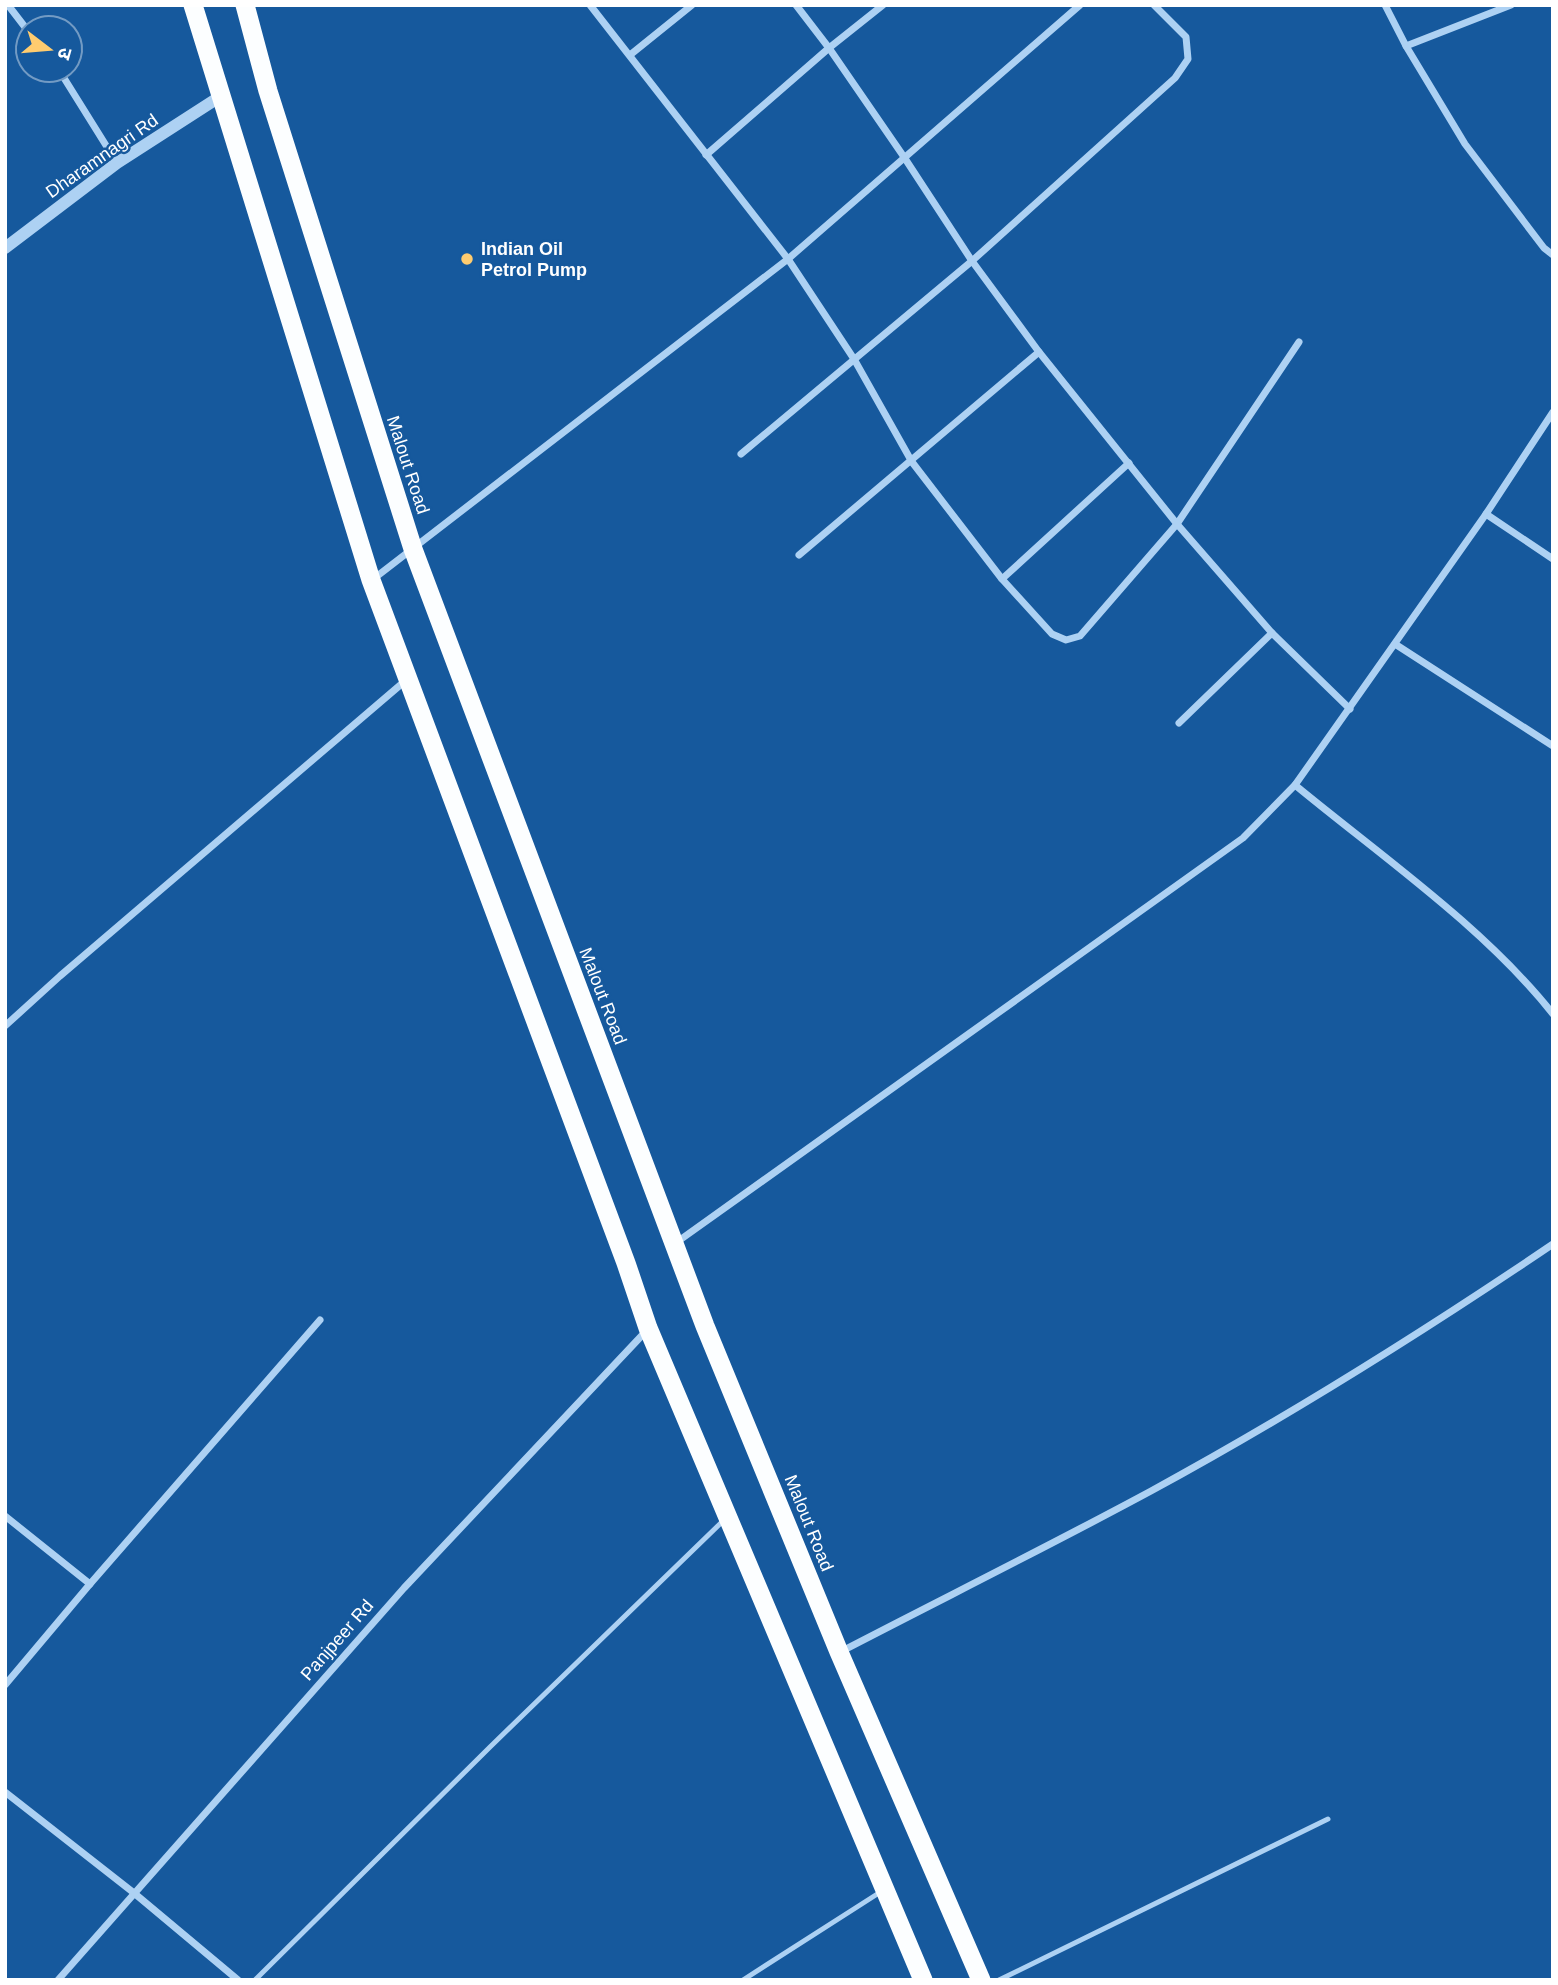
<svg xmlns="http://www.w3.org/2000/svg" width="1558" height="1985" font-family="Arial,'Noto Sans Devanagari',sans-serif">
<style>
.lines{fill:none;stroke-linecap:round;stroke-linejoin:round}
.service{stroke:#add1f3;stroke-width:5}
.minor{stroke:#add1f3;stroke-width:7}
.tertiary{stroke:#add1f3;stroke-width:12}
.trunk{stroke:#fcfeff;stroke-width:19}
.poi-dot{fill:#ffcc6f;stroke:#16599d;stroke-width:2.5}
.labels{text-anchor:middle;stroke-width:5;stroke-linejoin:round;paint-order:stroke}
.street-label{font-size:18px;fill:#fff;stroke:#16599d}
.poi-label{font-size:18px;font-weight:bold;fill:#fff;stroke:#16599d;text-anchor:start}
</style>
<rect width="100%" height="100%" fill="#16599d"/>
<g class="lines">
<g class="service">
<path d="M 255,1980 L 490,1747 L 725,1519"/>
<path d="M 743,1980 L 882,1891"/>
<path d="M 999,1980 L 1328,1819"/>
</g>
<g class="minor">
<path d="M 8,5 L 28,31"/>
<path d="M 590,5 L 788,259 L 854,359 L 912,462 L 1002,579 L 1052,634 L 1066,640 L 1080,636 L 1177,524 L 1299,342"/>
<path d="M 796,5 L 829,48 L 904,157 L 972,261 L 1039,352 L 1177,524 L 1272,633 L 1350,709"/>
<path d="M 1385,5 L 1406,46 L 1465,144 L 1544,248 L 1553,255"/>
<path d="M 1406,46 L 1511,5"/>
<path d="M 630,55 L 692,5"/>
<path d="M 59,70 L 117,163"/>
<path d="M 706,155 L 829,48 L 883,5"/>
<path d="M 741,454 L 972,261 L 1175,78 L 1188,59 L 1186,37 L 1154,5"/>
<path d="M 1486,514 L 1553,559"/>
<path d="M 799,555 L 1039,352"/>
<path d="M 1002,579 L 1129,463"/>
<path d="M 372,580 L 788,259 L 1080,5"/>
<path d="M 1395,644 L 1553,746"/>
<path d="M 1179,723 L 1272,633"/>
<path d="M 1295,785 C 1381,856 1484,927 1553,1014"/>
<path d="M 5,1026 L 60,976 L 405,681"/>
<path d="M 677,1242 L 1243,838 L 1295,785 L 1486,514 L 1553,412"/>
<path d="M 5,1516 L 90,1584"/>
<path d="M 840,1652 C 944,1598 1049,1546 1151,1491 C 1289,1416 1423,1332 1553,1244"/>
<path d="M 5,1685 L 90,1584 L 320,1320"/>
<path d="M 5,1792 L 134,1893 L 238,1980"/>
<path d="M 58,1980 L 404,1588 L 648,1329"/>
</g>
<path class="tertiary" d="M 5,248 L 117,163 L 221,96"/>
<g class="trunk">
<path d="M 193,5 L 371,580 L 626,1263 L 648,1328 L 923,1980"/>
<path d="M 245,5 L 268,91 L 413,549 L 705,1326 L 839,1652 L 981,1980"/>
</g>
</g>
<circle class="poi-dot" cx="467" cy="259" r="7"/>
<g class="labels">
<g class="street-label">
<text transform="translate(102 156) rotate(-35)" y="6">Dharamnagri Rd</text>
<text transform="translate(408 465) rotate(72)" y="6">Malout Road</text>
<text transform="translate(603 996) rotate(69)" y="6">Malout Road</text>
<text transform="translate(809 1523) rotate(68)" y="6">Malout Road</text>
<text transform="translate(337 1640) rotate(-49)" y="6">Panjpeer Rd</text>
</g>
<g class="poi-label">
<text x="481" y="255">Indian Oil<tspan x="481" dy="21">Petrol Pump</tspan></text>
</g>
</g>
<rect width="1558" height="1985" fill="none" stroke="#ffffff" stroke-width="14"/>
<g transform="translate(49 49) rotate(106)"><circle r="33" fill="#16599d" stroke="#739bc4" stroke-width="2"/>
<path d="M0-5L12 26L0 18L-12 26Z" fill="#ffcc6f"/>
<text y="-10" font-size="19" font-weight="bold" text-anchor="middle" fill="#ffffff">उ</text>
</g>
</svg>
